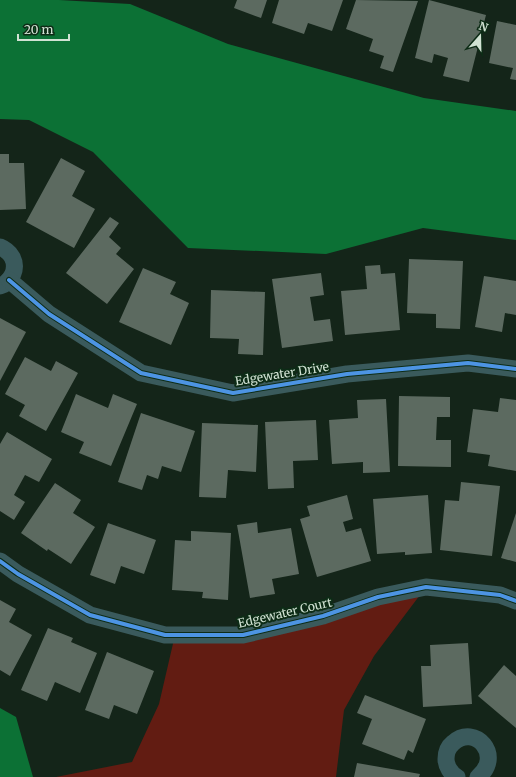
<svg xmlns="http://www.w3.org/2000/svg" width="516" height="777" font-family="Merriweather,serif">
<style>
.green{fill:#621c12}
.water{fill:#0c7135}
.building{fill:#5c6a60}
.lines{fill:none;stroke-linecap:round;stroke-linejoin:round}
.street{stroke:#3a5a5c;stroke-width:17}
.cycleway-casing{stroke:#0d2c16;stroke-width:6}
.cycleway{stroke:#4d94e3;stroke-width:4}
.labels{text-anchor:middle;stroke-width:4;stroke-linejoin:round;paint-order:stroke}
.street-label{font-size:12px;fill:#d1e2d3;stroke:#0d2c16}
</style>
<rect width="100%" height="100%" fill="#142519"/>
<path class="green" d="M 426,587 L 374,656 L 344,710 L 336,777 L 56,777 L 132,762 L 159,704 L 175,635 L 243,635 Z"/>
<g class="water">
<path d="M 0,0 L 59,0 L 130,4 L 228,44 L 424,98 L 516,111 L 516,240 L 423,228 L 326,254 L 188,248 L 93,152 L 29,120 L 0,119 Z"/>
<path d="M 0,708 L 16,717 L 33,777 L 0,777 Z"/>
</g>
<g class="building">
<path d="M 237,0 L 267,0 L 261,18 L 234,8 Z"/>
<path d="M 279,0 L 343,0 L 332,31 L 308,23 L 304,34 L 272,23 Z"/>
<path d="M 356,0 L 418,1 L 393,72 L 380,68 L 384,56 L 369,51 L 373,39 L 346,29 Z"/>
<path d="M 429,0 L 486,15 L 469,82 L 443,76 L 448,58 L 434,54 L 432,63 L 415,58 Z"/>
<path d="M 497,21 L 516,25 L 516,80 L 510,79 L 513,68 L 489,63 Z"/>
<path d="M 0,154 L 9,154 L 9,163 L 24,163 L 26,209 L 0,210 Z"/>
<path d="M 61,158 L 85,171 L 72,196 L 95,209 L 74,248 L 26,222 Z"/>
<path d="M 110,217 L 119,223 L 109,237 L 121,248 L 116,254 L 134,269 L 107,304 L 66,273 Z"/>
<path d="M 409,259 L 463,261 L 460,329 L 436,328 L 436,314 L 407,313 Z"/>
<path d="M 380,265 L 381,274 L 395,273 L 400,330 L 345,335 L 341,291 L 367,289 L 365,266 Z"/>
<path d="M 143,268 L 176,282 L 170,294 L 189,303 L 171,345 L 119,322 Z"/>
<path d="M 321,273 L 324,295 L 310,297 L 314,321 L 330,319 L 333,341 L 282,348 L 272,279 Z"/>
<path d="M 484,276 L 516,281 L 516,315 L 505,313 L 502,332 L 475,327 Z"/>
<path d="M 211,290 L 265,292 L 263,355 L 238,354 L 239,339 L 210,338 Z"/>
<path d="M 0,318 L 26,332 L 0,381 Z"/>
<path d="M 25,357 L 51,371 L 56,361 L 78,373 L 46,431 L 19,416 L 25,405 L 5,394 Z"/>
<path d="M 76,394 L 108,408 L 113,394 L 137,404 L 111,466 L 79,453 L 84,442 L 61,432 Z"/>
<path d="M 399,396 L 450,397 L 450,417 L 437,417 L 436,440 L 451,440 L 451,467 L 398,466 Z"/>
<path d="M 500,398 L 516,400 L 516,471 L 488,466 L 490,455 L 467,452 L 473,409 L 498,412 Z"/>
<path d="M 386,399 L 390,472 L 363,473 L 363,462 L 332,464 L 329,420 L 358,418 L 357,400 Z"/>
<path d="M 141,413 L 195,431 L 181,472 L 162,466 L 158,479 L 147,475 L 142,490 L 118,482 Z"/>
<path d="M 316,420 L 318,460 L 293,461 L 294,488 L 268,489 L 265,422 Z"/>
<path d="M 202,423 L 258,425 L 256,472 L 228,470 L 226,498 L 199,497 Z"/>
<path d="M 7,432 L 52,459 L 39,482 L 25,475 L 14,495 L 25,502 L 14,520 L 0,511 L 0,444 Z"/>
<path d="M 461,482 L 500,486 L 492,556 L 440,550 L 445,500 L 459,501 Z"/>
<path d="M 55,483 L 81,500 L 73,513 L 95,527 L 71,564 L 48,549 L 47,551 L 21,533 Z"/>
<path d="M 347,495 L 353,519 L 343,522 L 346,532 L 361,528 L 371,561 L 317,577 L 300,519 L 310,516 L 307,506 Z"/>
<path d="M 428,495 L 432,553 L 405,555 L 405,552 L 377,554 L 373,499 Z"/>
<path d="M 516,513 L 516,562 L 501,558 Z"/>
<path d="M 257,522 L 258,533 L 291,528 L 299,574 L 272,579 L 275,594 L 250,598 L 237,525 Z"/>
<path d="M 108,523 L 156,540 L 144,574 L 121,566 L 115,584 L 90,575 Z"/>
<path d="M 191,531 L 231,533 L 228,600 L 202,598 L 203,592 L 172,590 L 175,540 L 191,541 Z"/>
<path d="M 0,600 L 16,609 L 9,622 L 32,635 L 10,676 L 0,670 Z"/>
<path d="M 48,628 L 73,638 L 71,642 L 97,653 L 80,693 L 55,682 L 47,701 L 21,690 Z"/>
<path d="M 468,643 L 472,704 L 423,707 L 421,666 L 431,666 L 430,645 Z"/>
<path d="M 107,652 L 154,671 L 137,714 L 114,705 L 109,719 L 85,710 Z"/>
<path d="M 504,665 L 516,676 L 516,728 L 478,696 Z"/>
<path d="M 365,695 L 426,719 L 413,753 L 408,750 L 404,760 L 362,744 L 372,719 L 357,713 Z"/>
<path d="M 357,763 L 420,774 L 419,777 L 354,777 Z"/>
</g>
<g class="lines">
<g class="street">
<path d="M 0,247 C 5,249 9,252 12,257 C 18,268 12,282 0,286"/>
<path d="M 9,280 L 49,314 L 141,373 L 233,393 L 347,374 L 468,363 L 516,369"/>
<path d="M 0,561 L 18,574 L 90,615 L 165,635 L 243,635 L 323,616 L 378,597 L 426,587 L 500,595 L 516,601"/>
<path d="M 457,777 C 451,774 446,766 446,759 C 446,753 448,747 453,743 C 475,723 504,756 478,777"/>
</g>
<g class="cycleway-casing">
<g id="cycleway">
<path d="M 9,280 L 49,314 L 141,373 L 233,393 L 347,374 L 468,363 L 516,369"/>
<path d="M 0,561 L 18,574 L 90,615 L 165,635 L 243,635 L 323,616 L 378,597 L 426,587 L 500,595 L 516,601"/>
</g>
</g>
<use href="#cycleway" class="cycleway"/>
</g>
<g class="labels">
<g class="street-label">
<text transform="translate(282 374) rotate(-9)" y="4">Edgewater Drive</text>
<text transform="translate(285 613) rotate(-13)" y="4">Edgewater Court</text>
</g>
</g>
<g transform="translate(480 36) rotate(20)" stroke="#0d2c16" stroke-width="3" paint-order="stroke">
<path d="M0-3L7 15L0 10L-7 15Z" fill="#d1e2d3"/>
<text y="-6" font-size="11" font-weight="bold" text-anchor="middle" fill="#d1e2d3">N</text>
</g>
<path d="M18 34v6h51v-6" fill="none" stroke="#d1e2d3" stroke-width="2"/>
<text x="24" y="34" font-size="12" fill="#d1e2d3" stroke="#0d2c16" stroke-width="3" paint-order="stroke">20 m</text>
</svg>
